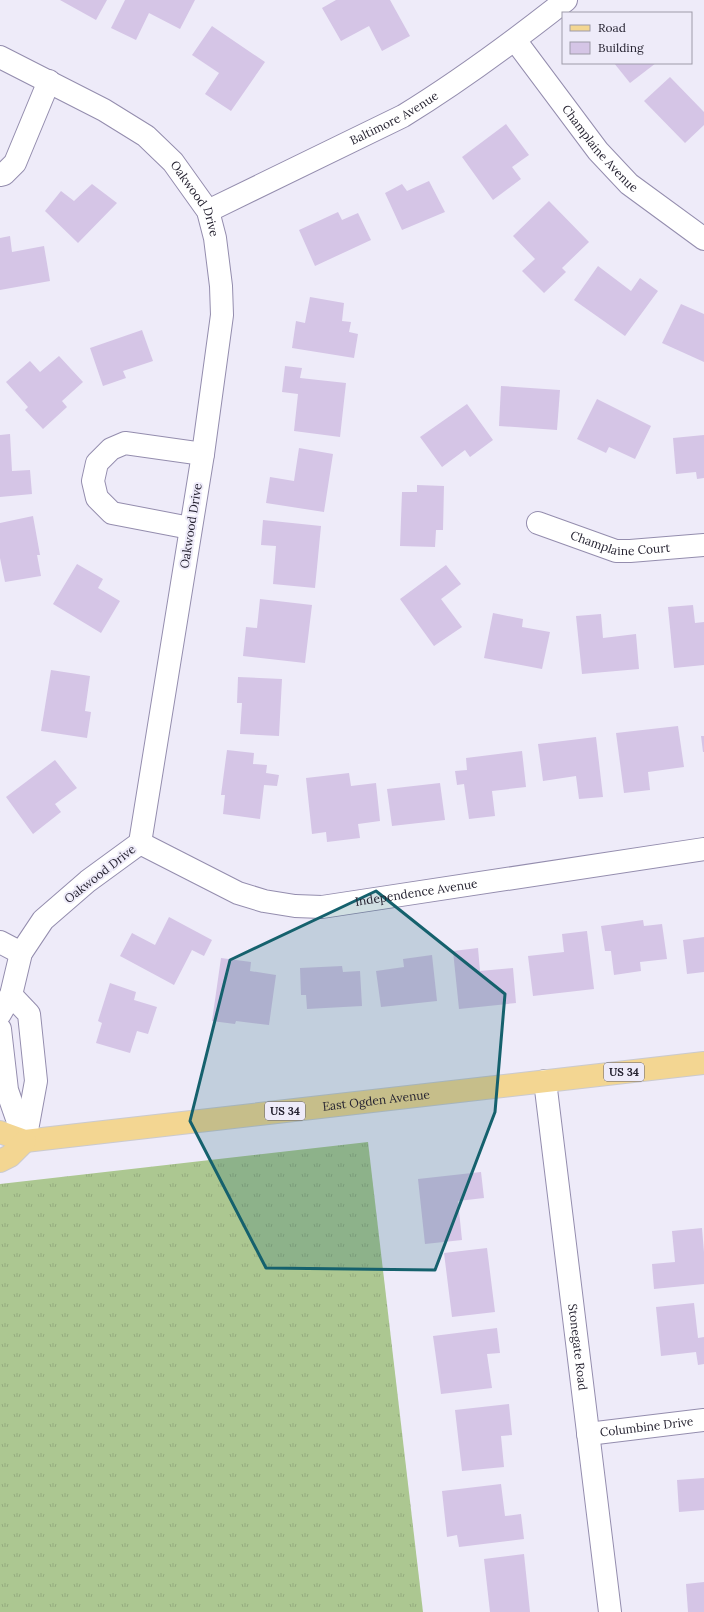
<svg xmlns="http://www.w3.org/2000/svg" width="704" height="1612" font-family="Lora,serif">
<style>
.grass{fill:url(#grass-tufts)}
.building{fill:#d5c5e6}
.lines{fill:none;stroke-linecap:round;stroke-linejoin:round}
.minor-casing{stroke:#948dae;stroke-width:24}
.major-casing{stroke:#cbcace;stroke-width:24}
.minor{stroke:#fff;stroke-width:22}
.major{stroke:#f3d692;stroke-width:22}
.marked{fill:#15616d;fill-opacity:0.2;stroke:#15616d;stroke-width:3;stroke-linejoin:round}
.labels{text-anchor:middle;stroke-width:4;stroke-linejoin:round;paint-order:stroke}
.shield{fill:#eeebf9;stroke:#625f6d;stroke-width:1}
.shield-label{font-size:11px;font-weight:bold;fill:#262331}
.street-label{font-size:12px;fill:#262331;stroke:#eeebf9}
</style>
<defs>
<pattern id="grass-tufts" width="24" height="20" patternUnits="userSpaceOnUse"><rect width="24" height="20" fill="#acc791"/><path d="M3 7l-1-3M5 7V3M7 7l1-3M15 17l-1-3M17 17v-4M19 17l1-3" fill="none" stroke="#94ab7e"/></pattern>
</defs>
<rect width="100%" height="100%" fill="#eeebf9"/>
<path class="grass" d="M 368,1142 L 423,1612 L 0,1612 L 0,1184 Z"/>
<g class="building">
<path d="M 60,0 L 107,0 L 96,20 Z"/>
<path d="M 125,0 L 195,0 L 180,29 L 149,13 L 136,40 L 111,28 Z"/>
<path d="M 336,0 L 390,0 L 410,36 L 382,51 L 369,26 L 341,41 L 322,8 Z"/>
<path d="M 212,26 L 265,62 L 231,111 L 205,94 L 219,73 L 192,55 Z"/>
<path d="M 614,63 L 656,63 L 630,83 Z"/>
<path d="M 670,77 L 704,112 L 704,125 L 685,143 L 644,101 Z"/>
<path d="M 506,124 L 529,155 L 512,167 L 521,179 L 493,200 L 462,157 Z"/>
<path d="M 429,181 L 445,212 L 402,230 L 385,193 L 402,184 L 407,191 Z"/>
<path d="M 92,184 L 117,203 L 78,243 L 45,211 L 61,191 L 74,201 Z"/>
<path d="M 549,201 L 589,242 L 562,268 L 566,272 L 544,293 L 522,271 L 535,259 L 513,236 Z"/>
<path d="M 338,212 L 342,220 L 358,213 L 371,240 L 315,266 L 299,230 Z"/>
<path d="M 10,236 L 12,252 L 44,246 L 50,281 L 0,290 L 0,238 Z"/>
<path d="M 598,266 L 631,291 L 640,278 L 658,291 L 625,336 L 574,300 Z"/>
<path d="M 310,297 L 344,303 L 342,321 L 351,322 L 349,332 L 358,334 L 354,358 L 292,348 L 296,321 L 305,323 Z"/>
<path d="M 681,304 L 704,314 L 704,362 L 662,343 Z"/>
<path d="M 142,330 L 153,361 L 123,371 L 126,378 L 103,386 L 90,348 Z"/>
<path d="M 59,356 L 83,382 L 62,401 L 67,407 L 43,429 L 25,410 L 28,407 L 6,382 L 30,361 L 40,372 Z"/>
<path d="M 285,366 L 302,368 L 300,378 L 346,383 L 340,437 L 294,431 L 298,394 L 282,392 Z"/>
<path d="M 501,386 L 560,390 L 557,430 L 499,426 Z"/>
<path d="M 597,399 L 651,426 L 635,459 L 609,447 L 606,453 L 577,439 Z"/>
<path d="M 467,404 L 493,440 L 470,457 L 465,450 L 442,467 L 420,437 Z"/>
<path d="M 10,434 L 12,471 L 30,470 L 32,494 L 0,497 L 0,435 Z"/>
<path d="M 704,435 L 704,478 L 697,479 L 696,472 L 676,474 L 673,438 Z"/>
<path d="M 299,448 L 333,454 L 324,512 L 266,503 L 270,477 L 294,481 Z"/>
<path d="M 417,485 L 444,486 L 443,530 L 436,530 L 435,547 L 400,546 L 402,492 L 417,492 Z"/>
<path d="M 33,516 L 40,555 L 37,555 L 41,576 L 5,582 L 0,558 L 0,523 Z"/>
<path d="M 263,520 L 321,526 L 315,588 L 273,584 L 276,546 L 261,545 Z"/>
<path d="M 77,564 L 103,579 L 98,588 L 120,601 L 101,633 L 53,604 Z"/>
<path d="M 446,565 L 461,584 L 441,599 L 462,627 L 434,646 L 400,599 Z"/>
<path d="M 260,599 L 312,605 L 305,663 L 243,656 L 246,627 L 257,628 Z"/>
<path d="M 693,605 L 695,623 L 704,622 L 704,665 L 674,668 L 668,607 Z"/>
<path d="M 493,613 L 523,619 L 522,627 L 550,632 L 542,669 L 484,658 Z"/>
<path d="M 601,614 L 603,638 L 636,634 L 639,669 L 582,674 L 576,616 Z"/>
<path d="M 51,670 L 90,676 L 85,711 L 91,712 L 87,738 L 41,731 Z"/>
<path d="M 238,677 L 282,679 L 279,736 L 240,734 L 242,703 L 237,703 Z"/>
<path d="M 678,726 L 684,767 L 648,772 L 650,790 L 624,793 L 616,733 Z"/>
<path d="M 701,736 L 704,736 L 704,752 L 703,752 Z"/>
<path d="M 596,737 L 603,797 L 579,799 L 576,776 L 543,781 L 538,744 Z"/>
<path d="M 227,750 L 254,753 L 253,764 L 267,765 L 266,773 L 279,775 L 277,786 L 264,785 L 260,819 L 223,814 L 225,795 L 221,795 Z"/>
<path d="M 522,751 L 526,787 L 492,791 L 495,816 L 469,819 L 464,784 L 457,785 L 455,771 L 467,770 L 466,758 Z"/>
<path d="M 55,760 L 77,788 L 55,804 L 61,812 L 33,834 L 6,797 Z"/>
<path d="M 349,773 L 351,786 L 376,783 L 380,821 L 358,824 L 360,838 L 327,842 L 326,832 L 312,834 L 306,778 Z"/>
<path d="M 440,783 L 445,820 L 392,826 L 387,789 Z"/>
<path d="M 169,917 L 212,940 L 204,956 L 192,950 L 174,985 L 120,956 L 132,933 L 155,945 Z"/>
<path d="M 643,920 L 644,926 L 662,924 L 667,959 L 640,962 L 641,971 L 614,975 L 611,951 L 605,951 L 601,926 Z"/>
<path d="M 587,931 L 594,989 L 533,996 L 528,956 L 564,952 L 562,934 Z"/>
<path d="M 704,937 L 704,972 L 687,974 L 683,940 Z"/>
<path d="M 478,948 L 480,971 L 513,968 L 516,1003 L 459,1009 L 453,951 Z"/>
<path d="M 432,955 L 437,1001 L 381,1007 L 376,971 L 404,967 L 403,959 Z"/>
<path d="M 221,958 L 251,962 L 250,971 L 276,975 L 269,1025 L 236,1021 L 235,1024 L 212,1021 Z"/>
<path d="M 342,966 L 343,972 L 360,971 L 362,1006 L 307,1009 L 306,995 L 301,995 L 300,968 Z"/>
<path d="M 110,983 L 136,992 L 134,1000 L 157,1007 L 148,1034 L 137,1031 L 130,1053 L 96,1043 L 102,1023 L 98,1021 Z"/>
<path d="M 481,1172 L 484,1198 L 458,1201 L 462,1240 L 425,1244 L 418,1179 Z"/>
<path d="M 702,1228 L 704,1252 L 704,1284 L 654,1289 L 652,1264 L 675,1262 L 672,1231 Z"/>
<path d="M 487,1248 L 495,1312 L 452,1317 L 444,1253 Z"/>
<path d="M 694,1303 L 698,1338 L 704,1337 L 704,1364 L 698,1365 L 696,1352 L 661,1356 L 656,1307 Z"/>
<path d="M 497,1328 L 500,1353 L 487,1354 L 492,1388 L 441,1394 L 433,1336 Z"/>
<path d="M 509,1404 L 512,1435 L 501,1436 L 504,1467 L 462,1471 L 455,1410 Z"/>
<path d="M 704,1478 L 704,1510 L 679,1512 L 677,1480 Z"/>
<path d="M 501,1484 L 505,1516 L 521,1514 L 524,1539 L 459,1547 L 457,1535 L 447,1537 L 442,1491 Z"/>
<path d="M 524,1554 L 530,1612 L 490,1612 L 484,1559 Z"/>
<path d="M 704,1582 L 704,1612 L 688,1612 L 686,1584 Z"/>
</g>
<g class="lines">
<g class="minor-casing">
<g id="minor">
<path id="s1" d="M 515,40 L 598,151 L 629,184 L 704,239"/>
<path id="s2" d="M 0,57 L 104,110 L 146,136 L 173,162 L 208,211 L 215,238 L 221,286 L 222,315 L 203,454 L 140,843 L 88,881 L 43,920 L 21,953 L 11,995 L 0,1014"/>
<path d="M 0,175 L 4,174 L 15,163 L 49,81"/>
<path id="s3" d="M 208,211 L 403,116 C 460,81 514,41 566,0"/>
<path id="s4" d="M 538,523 L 616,551 L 630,551 L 704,545"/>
<path d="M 190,528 L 112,513 L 97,498 L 93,481 L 97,463 L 111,449 L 125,443 L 203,454"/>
<path id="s5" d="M 140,843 L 238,893 L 264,901 L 295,906 L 322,907 L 704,849"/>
<path d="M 0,942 L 21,953"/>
<path d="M 11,995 L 29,1014 L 36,1081 L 25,1141"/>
<path d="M 0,1029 L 7,1090 L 24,1139"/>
<path id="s6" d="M 545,1081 L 610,1612"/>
<path id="s7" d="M 588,1434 L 704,1420"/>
</g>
</g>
<g class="major-casing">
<g id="major">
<path id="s8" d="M 0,1132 L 25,1141 L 704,1063"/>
<path d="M 0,1161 L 10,1156 L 25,1141"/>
</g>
</g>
<use href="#minor" class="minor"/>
<use href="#major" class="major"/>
</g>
<path class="marked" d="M 376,891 L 505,994 L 495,1112 L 435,1270 L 266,1268 L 190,1121 L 230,960 Z"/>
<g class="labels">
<g class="shield">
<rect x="604" y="1063" width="40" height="18" rx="3"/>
<rect x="265" y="1102" width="40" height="18" rx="3"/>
</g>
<g class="shield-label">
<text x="624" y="1076">US 34</text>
<text x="285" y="1115">US 34</text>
</g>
<g class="street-label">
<text dy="4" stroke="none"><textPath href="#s3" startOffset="208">Baltimore Avenue</textPath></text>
<text dy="4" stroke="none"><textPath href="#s1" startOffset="138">Champlaine Avenue</textPath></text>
<text dy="4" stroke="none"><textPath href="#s2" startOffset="247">Oakwood Drive</textPath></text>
<text transform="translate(191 526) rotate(-81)" y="4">Oakwood Drive</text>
<text dy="4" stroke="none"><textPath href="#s4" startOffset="86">Champlaine Court</textPath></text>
<text transform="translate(100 874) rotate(-38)" y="4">Oakwood Drive</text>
<text dy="4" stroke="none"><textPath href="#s5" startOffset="291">Independence Avenue</textPath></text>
<text dy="4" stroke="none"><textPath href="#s8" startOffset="380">East Ogden Avenue</textPath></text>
<text dy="4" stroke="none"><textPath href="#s6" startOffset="268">Stonegate Road</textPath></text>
<text dy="4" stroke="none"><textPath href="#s7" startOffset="59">Columbine Drive</textPath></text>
</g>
</g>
<rect x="562" y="12" width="130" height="52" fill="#eeebf9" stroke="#9e9ba9"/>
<rect x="570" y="25" width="20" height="6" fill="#f3d692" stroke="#9e9ba9"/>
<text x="598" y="32" font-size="12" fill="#262331">Road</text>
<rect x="570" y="42" width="20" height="12" fill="#d5c5e6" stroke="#9e9ba9"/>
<text x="598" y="52" font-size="12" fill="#262331">Building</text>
</svg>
